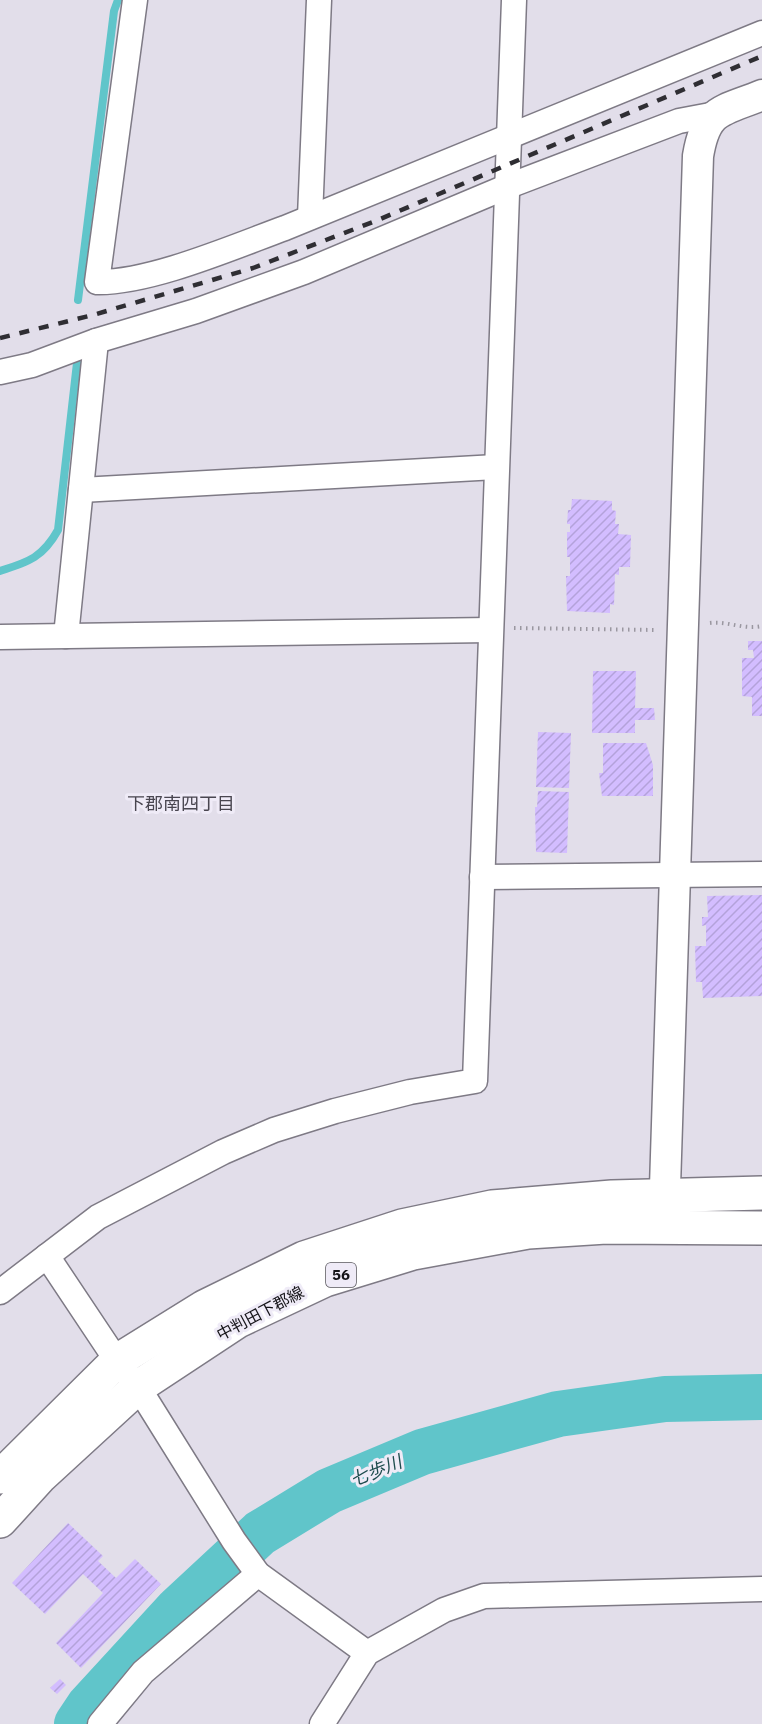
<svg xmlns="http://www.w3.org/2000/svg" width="762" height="1724" font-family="'IBM Plex Sans','Noto Sans JP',sans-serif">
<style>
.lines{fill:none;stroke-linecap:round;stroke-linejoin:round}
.stream{stroke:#60c5ca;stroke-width:8}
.river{stroke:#60c5ca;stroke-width:46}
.building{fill:url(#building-hatch)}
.minor-casing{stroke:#7e7a85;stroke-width:27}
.tertiary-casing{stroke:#7e7a85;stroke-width:33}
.primary-casing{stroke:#7e7a85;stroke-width:36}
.path{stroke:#9a97a0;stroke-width:4;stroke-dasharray:1.5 4.5;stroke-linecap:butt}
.minor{stroke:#fff;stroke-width:24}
.tertiary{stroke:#fff;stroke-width:30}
.primary{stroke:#fff;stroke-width:33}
.rail{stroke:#2f2e33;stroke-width:4.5;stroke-dasharray:10 10;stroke-linecap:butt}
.labels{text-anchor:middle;stroke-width:6;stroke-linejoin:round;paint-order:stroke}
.shield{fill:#efebf7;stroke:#56545b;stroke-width:1.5}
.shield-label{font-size:15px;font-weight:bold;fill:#151418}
.street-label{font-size:16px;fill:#151418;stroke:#efebf7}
.neighbourhood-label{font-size:18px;fill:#494650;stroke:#efebf7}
.water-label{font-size:18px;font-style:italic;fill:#1e4c4e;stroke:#efebf7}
</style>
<defs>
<pattern id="building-hatch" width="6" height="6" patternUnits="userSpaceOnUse" patternTransform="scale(1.5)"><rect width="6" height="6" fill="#d3bdff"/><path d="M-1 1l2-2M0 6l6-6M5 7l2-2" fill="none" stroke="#b4a2da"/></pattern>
</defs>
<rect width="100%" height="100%" fill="#e2deea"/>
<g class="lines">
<g class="stream">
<path d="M 78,300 L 114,11 L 118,0"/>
<path d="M 0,571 C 29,562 43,557 58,530 L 77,363"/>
</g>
<path class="river" d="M 77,1724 L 89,1706 L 178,1609 L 260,1533 L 329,1491 L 422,1452 L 558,1414 L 665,1399 L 762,1397"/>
</g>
<g class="building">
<path d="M 572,499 L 612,501 L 612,510 L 616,511 L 615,524 L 619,524 L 618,534 L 631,535 L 630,567 L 619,567 L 619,575 L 615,574 L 614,605 L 610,604 L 610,613 L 567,611 L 566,576 L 570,576 L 570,557 L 567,557 L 567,532 L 570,532 L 570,524 L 567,524 L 568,510 L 571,510 Z"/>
<path d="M 748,641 L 762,641 L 762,716 L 752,716 L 752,697 L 742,696 L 742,658 L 754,658 L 753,650 L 748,650 Z"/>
<path d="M 593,671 L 636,671 L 635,708 L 654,708 L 655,720 L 635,720 L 635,733 L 592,733 Z"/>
<path d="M 538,732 L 571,733 L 569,788 L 536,787 Z"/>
<path d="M 603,743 L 646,743 L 653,765 L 653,796 L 602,796 L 599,773 L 603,773 Z"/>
<path d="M 538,791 L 569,792 L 567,853 L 536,852 L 535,807 L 537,807 Z"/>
<path d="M 762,895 L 762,996 L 703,998 L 702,982 L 696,982 L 695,946 L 706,946 L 706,925 L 702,926 L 702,917 L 708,917 L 707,896 Z"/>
<path d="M 68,1523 L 103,1556 L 98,1561 L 116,1578 L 135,1559 L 161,1584 L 81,1668 L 56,1643 L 103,1593 L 83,1574 L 45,1614 L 12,1583 Z"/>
<path d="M 60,1679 L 66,1685 L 57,1694 L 50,1688 Z"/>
</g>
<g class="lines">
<g class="minor-casing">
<g id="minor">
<path d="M 135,0 L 97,282 C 150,283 233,247 285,228 L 762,33"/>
<path d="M 310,217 L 319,0"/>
<path d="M 0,372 L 32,365 L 96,341 L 196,311 L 304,272 L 506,187 L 679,121 L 716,114"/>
<path d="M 81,490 L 496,467"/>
<path d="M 66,636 L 96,341"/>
<path d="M 0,637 L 490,630"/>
<path d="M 482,877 L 762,874"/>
<path d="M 47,1256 L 117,1361 L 138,1387 L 234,1541 L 258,1574 L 367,1653"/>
<path d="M 0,1292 L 98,1217 L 223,1152 L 274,1130 L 335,1111 L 410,1092 L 475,1081 L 514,0"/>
<path d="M 100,1724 L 143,1672 L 258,1574"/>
<path d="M 322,1724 L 367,1653 L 444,1610 L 484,1596 L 762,1589"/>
</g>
</g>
<g class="tertiary-casing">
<path id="tertiary" d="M 664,1218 L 698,156 C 706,108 721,112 762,95"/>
</g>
<g class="primary-casing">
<g id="primary">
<path d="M 0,1477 L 117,1361 L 204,1307 L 304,1258 L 402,1226 L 492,1207 L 612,1197 L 762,1193"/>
<path d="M 0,1521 L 41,1476 L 138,1387 L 238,1321 L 325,1280 L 413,1253 L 528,1232 L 606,1227 L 762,1228"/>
</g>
</g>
<g class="path">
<path d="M 710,623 C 728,621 744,630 762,626"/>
<path d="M 514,628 L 656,630"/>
</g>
<use href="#minor" class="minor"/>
<use href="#tertiary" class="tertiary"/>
<use href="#primary" class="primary"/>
<path class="rail" d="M 0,338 L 93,315 L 253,268 L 378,220 L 762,56"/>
</g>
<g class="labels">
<rect class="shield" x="326" y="1263" width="30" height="24" rx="4.5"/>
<g class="shield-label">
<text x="341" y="1280">56</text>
</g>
<g class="street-label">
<text transform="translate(260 1313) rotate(-28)" y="6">中判田下郡線</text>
</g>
<g class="neighbourhood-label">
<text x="181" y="810">下郡南四丁目</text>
</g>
<g class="water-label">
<text transform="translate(376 1471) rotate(-22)" y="6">七歩川</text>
</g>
</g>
</svg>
